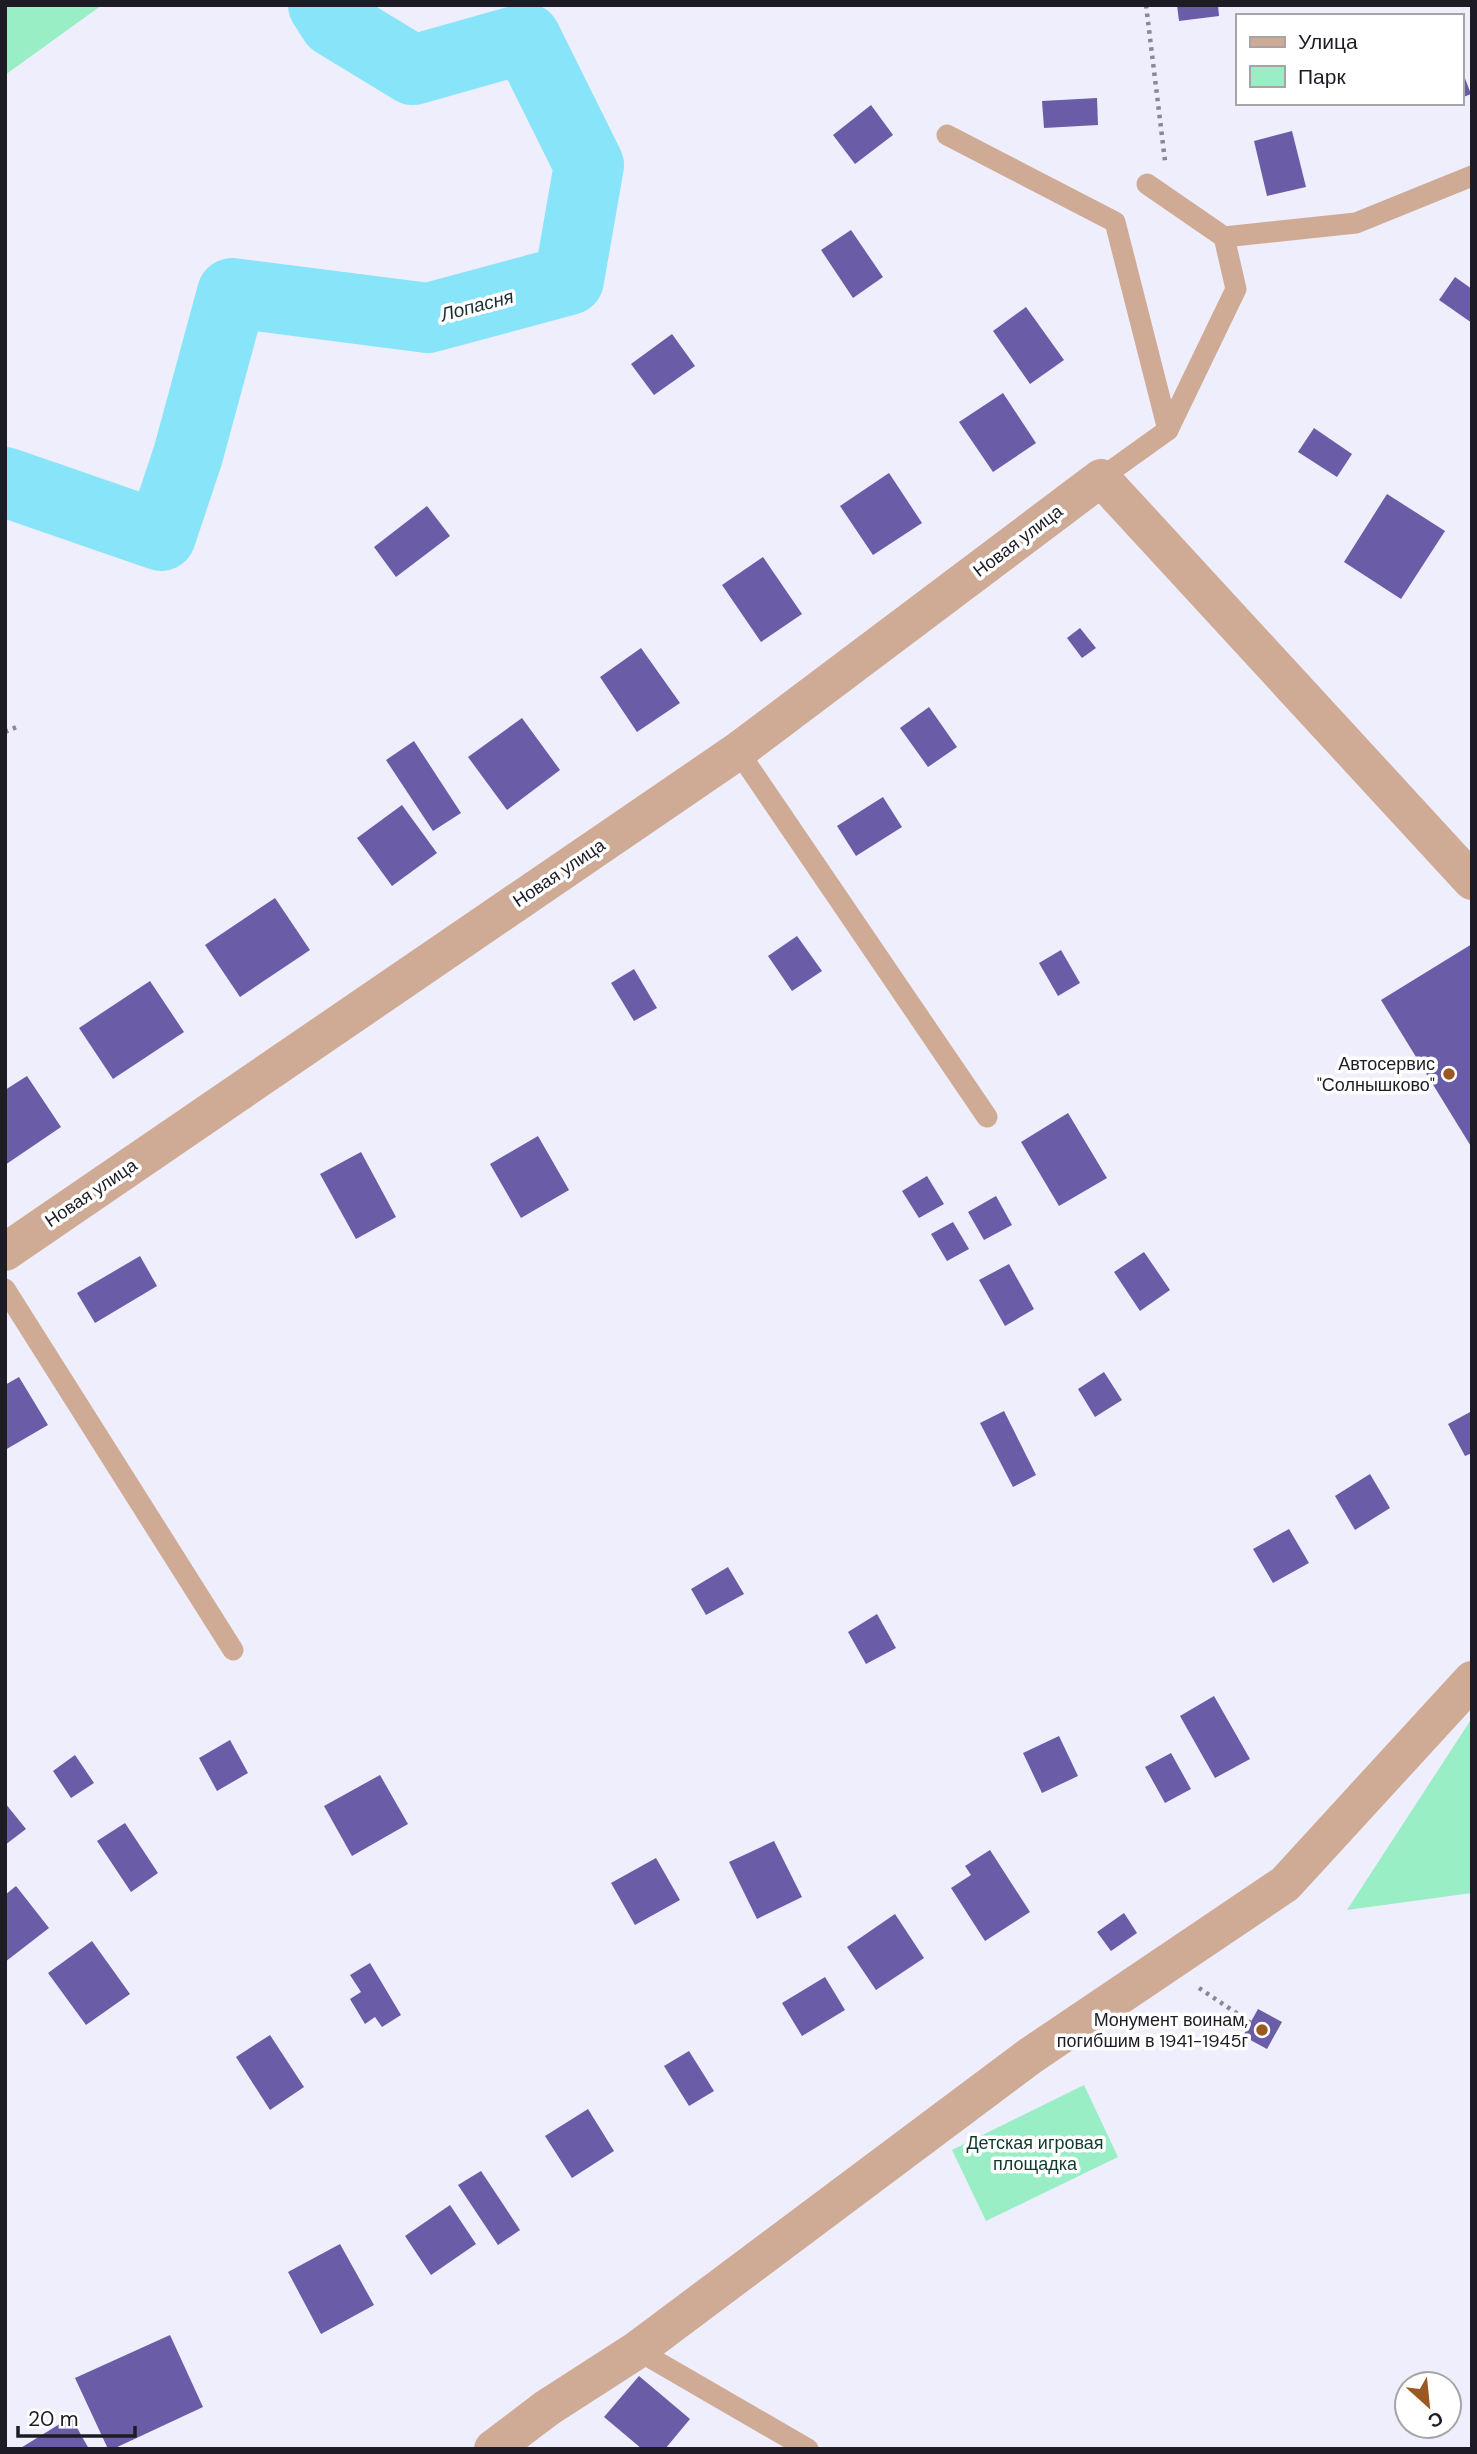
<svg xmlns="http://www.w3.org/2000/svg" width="1477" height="2454" font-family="'DM Sans',sans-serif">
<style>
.green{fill:#99eec6}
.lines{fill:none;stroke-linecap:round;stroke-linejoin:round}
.river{stroke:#88e5f9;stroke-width:70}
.building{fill:#6a5ca7}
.path{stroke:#898893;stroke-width:4.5;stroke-dasharray:3.5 5;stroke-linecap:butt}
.service{stroke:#cfaa95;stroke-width:21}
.minor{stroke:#cfaa95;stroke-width:38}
.poi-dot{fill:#9a5923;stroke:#fff;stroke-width:2.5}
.labels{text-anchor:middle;stroke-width:7;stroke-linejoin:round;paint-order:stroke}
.street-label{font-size:18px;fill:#1d1c24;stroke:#fff}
.poi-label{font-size:18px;fill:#1d1c24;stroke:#fff;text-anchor:end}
.park-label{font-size:18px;fill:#0f3c2a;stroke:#fff}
.water-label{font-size:19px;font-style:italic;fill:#182e33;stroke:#fff}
</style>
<rect width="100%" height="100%" fill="#efeefd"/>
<g class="green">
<path d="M 5,5 L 102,5 L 5,75 Z"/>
<path d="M 1472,1718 L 1472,1893 L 1347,1910 Z"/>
<path d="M 1084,2085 L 1118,2157 L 986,2221 L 952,2150 Z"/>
</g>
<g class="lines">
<path class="river" d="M 5,482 L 161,536 L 188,455 L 232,293 L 428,318 L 569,280 L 589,165 L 526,38 L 413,70 L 334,22 L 323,5"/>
</g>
<g class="building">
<path d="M 1177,5 L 1218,5 L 1219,16 L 1179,21 Z"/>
<path d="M 1461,68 L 1471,94 L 1461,98 Z"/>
<path d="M 1097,98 L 1098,125 L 1044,128 L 1042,101 Z"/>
<path d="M 871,105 L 893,135 L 855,164 L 833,135 Z"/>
<path d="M 1292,131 L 1306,187 L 1267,196 L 1254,141 Z"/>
<path d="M 851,230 L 883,277 L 853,298 L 821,250 Z"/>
<path d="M 1455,277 L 1472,289 L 1472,323 L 1439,300 Z"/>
<path d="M 1026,307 L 1064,360 L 1030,384 L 993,331 Z"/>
<path d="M 672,334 L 695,366 L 654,395 L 631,364 Z"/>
<path d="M 1003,393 L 1036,443 L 993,472 L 959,422 Z"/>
<path d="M 1314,428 L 1352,454 L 1337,477 L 1298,452 Z"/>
<path d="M 889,473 L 922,523 L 873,555 L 840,506 Z"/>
<path d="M 1387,494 L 1445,531 L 1401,599 L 1344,562 Z"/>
<path d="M 427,506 L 450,536 L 396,577 L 374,547 Z"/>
<path d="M 763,557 L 802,614 L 761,642 L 722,585 Z"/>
<path d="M 1080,628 L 1096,648 L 1082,658 L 1067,638 Z"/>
<path d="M 641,648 L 680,703 L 637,732 L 600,677 Z"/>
<path d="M 929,707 L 957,747 L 928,767 L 900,728 Z"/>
<path d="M 522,718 L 560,770 L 507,810 L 468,757 Z"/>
<path d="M 414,741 L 461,813 L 433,831 L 386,760 Z"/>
<path d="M 883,797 L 902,827 L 856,856 L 837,826 Z"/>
<path d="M 402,805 L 437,853 L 392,886 L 357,838 Z"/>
<path d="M 275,898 L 310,950 L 240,997 L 205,945 Z"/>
<path d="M 797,936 L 822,971 L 792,991 L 768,956 Z"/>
<path d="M 1472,944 L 1472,1148 L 1381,1000 Z"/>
<path d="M 1061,950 L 1080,983 L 1058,996 L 1039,963 Z"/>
<path d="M 634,969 L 657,1008 L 634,1021 L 611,983 Z"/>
<path d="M 150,981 L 184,1032 L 113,1079 L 79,1028 Z"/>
<path d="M 27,1076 L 61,1127 L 5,1165 L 5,1090 Z"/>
<path d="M 1068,1113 L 1107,1178 L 1059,1206 L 1021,1142 Z"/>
<path d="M 538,1136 L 569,1190 L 521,1218 L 490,1164 Z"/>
<path d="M 361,1152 L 396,1217 L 356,1239 L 320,1174 Z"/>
<path d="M 927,1176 L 944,1204 L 919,1218 L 902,1191 Z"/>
<path d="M 996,1196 L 1012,1225 L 984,1240 L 968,1212 Z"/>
<path d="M 953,1222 L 969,1249 L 947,1261 L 931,1234 Z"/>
<path d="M 1144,1252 L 1170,1290 L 1140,1311 L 1114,1272 Z"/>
<path d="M 140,1256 L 157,1286 L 95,1323 L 77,1293 Z"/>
<path d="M 1009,1264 L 1034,1309 L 1005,1326 L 979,1280 Z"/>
<path d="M 1104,1372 L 1122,1400 L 1095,1417 L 1078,1389 Z"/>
<path d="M 19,1377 L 48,1425 L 5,1450 L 5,1385 Z"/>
<path d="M 1004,1411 L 1036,1475 L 1013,1487 L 980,1423 Z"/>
<path d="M 1472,1411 L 1472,1453 L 1465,1456 L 1448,1424 Z"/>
<path d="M 1370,1474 L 1390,1508 L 1355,1530 L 1335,1496 Z"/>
<path d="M 1289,1529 L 1309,1563 L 1273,1583 L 1253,1549 Z"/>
<path d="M 728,1567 L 744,1594 L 706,1615 L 691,1589 Z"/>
<path d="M 877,1614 L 896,1648 L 866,1664 L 848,1632 Z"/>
<path d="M 1214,1696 L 1250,1759 L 1215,1778 L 1180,1716 Z"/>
<path d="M 1059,1736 L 1078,1776 L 1042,1793 L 1023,1753 Z"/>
<path d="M 230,1740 L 248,1773 L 217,1791 L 199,1758 Z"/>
<path d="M 1171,1753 L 1191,1789 L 1165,1803 L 1145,1767 Z"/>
<path d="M 75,1755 L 94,1783 L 71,1798 L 53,1771 Z"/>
<path d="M 380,1775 L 408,1824 L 352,1856 L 324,1806 Z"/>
<path d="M 5,1803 L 26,1829 L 5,1845 Z"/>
<path d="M 125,1823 L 158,1873 L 131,1892 L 97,1841 Z"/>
<path d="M 774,1841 L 802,1897 L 757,1919 L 729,1862 Z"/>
<path d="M 990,1850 L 1030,1912 L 985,1941 L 951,1888 L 971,1875 L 965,1866 Z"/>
<path d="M 656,1858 L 680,1900 L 635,1925 L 611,1883 Z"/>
<path d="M 16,1886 L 49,1928 L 5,1962 L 5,1895 Z"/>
<path d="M 1124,1913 L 1137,1933 L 1111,1951 L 1097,1932 Z"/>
<path d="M 895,1914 L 924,1958 L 876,1990 L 847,1947 Z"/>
<path d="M 92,1941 L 130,1994 L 86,2025 L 48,1973 Z"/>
<path d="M 370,1963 L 401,2015 L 382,2027 L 375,2017 L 365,2024 L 350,1999 L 361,1992 L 350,1975 Z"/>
<path d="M 825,1977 L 845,2010 L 802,2036 L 782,2003 Z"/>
<path d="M 1258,2009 L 1282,2022 L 1267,2049 L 1243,2036 Z"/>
<path d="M 270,2035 L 304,2087 L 270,2110 L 236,2057 Z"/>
<path d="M 689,2051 L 714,2091 L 689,2106 L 664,2066 Z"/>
<path d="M 588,2109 L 614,2151 L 572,2178 L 545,2136 Z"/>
<path d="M 481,2171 L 520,2230 L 498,2245 L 458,2185 Z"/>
<path d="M 450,2205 L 476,2244 L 431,2275 L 405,2236 Z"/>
<path d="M 340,2244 L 374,2305 L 321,2334 L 288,2272 Z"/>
<path d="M 170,2335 L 203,2407 L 113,2449 L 108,2449 L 75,2378 Z"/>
<path d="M 639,2376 L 690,2419 L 665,2449 L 642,2449 L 604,2417 Z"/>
<path d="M 71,2417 L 89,2449 L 19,2449 Z"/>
</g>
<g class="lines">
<g class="path">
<path d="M 1146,5 L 1165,161"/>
<path d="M 5,732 L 19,726"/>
<path d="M 1199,1988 L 1251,2023"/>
</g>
<g class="service">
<path d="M 947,135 L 1115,222 L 1168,430"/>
<path d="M 1147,184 L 1224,237"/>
<path d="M 1101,478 L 1168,430 L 1236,289 L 1224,237 L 1356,223 L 1472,176"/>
<path d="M 738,751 L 987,1117"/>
<path d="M 5,1289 L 233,1650"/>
<path d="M 637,2350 L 808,2449"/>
</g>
<g class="minor">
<path d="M 5,1252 L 738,751 L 1101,478 L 1472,881"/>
<path d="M 493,2449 L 547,2408 L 637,2350 L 1030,2056 L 1285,1884 L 1472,1680"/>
</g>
</g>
<g class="poi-dot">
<circle cx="1449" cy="1074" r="7"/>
<circle cx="1262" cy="2030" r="7"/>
</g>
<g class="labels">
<g class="street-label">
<text transform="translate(1018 541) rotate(-37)" y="6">Новая улица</text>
<text transform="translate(559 873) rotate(-34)" y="6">Новая улица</text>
<text transform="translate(91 1193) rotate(-34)" y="6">Новая улица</text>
</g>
<g class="poi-label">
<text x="1435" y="1070">Автосервис<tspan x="1435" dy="21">"Солнышково"</tspan></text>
<text x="1248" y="2026">Монумент воинам,<tspan x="1248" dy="21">погибшим в 1941-1945г</tspan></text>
</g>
<g class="park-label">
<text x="1035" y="2149">Детская игровая<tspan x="1035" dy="21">площадка</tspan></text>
</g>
<g class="water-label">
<text transform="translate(477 305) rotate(-15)" y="7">Лопасня</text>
</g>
</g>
<rect width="1477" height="2454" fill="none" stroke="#1d1c24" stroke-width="14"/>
<rect x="1236" y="14" width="228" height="91" fill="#ffffff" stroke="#a5a4a7" stroke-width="2"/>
<rect x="1250" y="37" width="35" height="10" fill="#cfaa95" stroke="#a5a4a7" stroke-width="2"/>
<text x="1298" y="49" font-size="21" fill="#1d1c24">Улица</text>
<rect x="1250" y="66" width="35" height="21" fill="#99eec6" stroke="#a5a4a7" stroke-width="2"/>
<text x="1298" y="84" font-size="21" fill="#1d1c24">Парк</text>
<g transform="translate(1428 2405) rotate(153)"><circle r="33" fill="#ffffff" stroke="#a5a4a7" stroke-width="2"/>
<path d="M0-5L12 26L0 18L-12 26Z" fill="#9a5923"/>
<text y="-10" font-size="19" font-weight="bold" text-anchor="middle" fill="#1d1c24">С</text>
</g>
<path d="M18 2426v10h117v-10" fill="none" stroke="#1d1c24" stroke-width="3.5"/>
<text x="28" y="2426" font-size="21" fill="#1d1c24" stroke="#ffffff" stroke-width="5" paint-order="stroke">20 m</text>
</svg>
